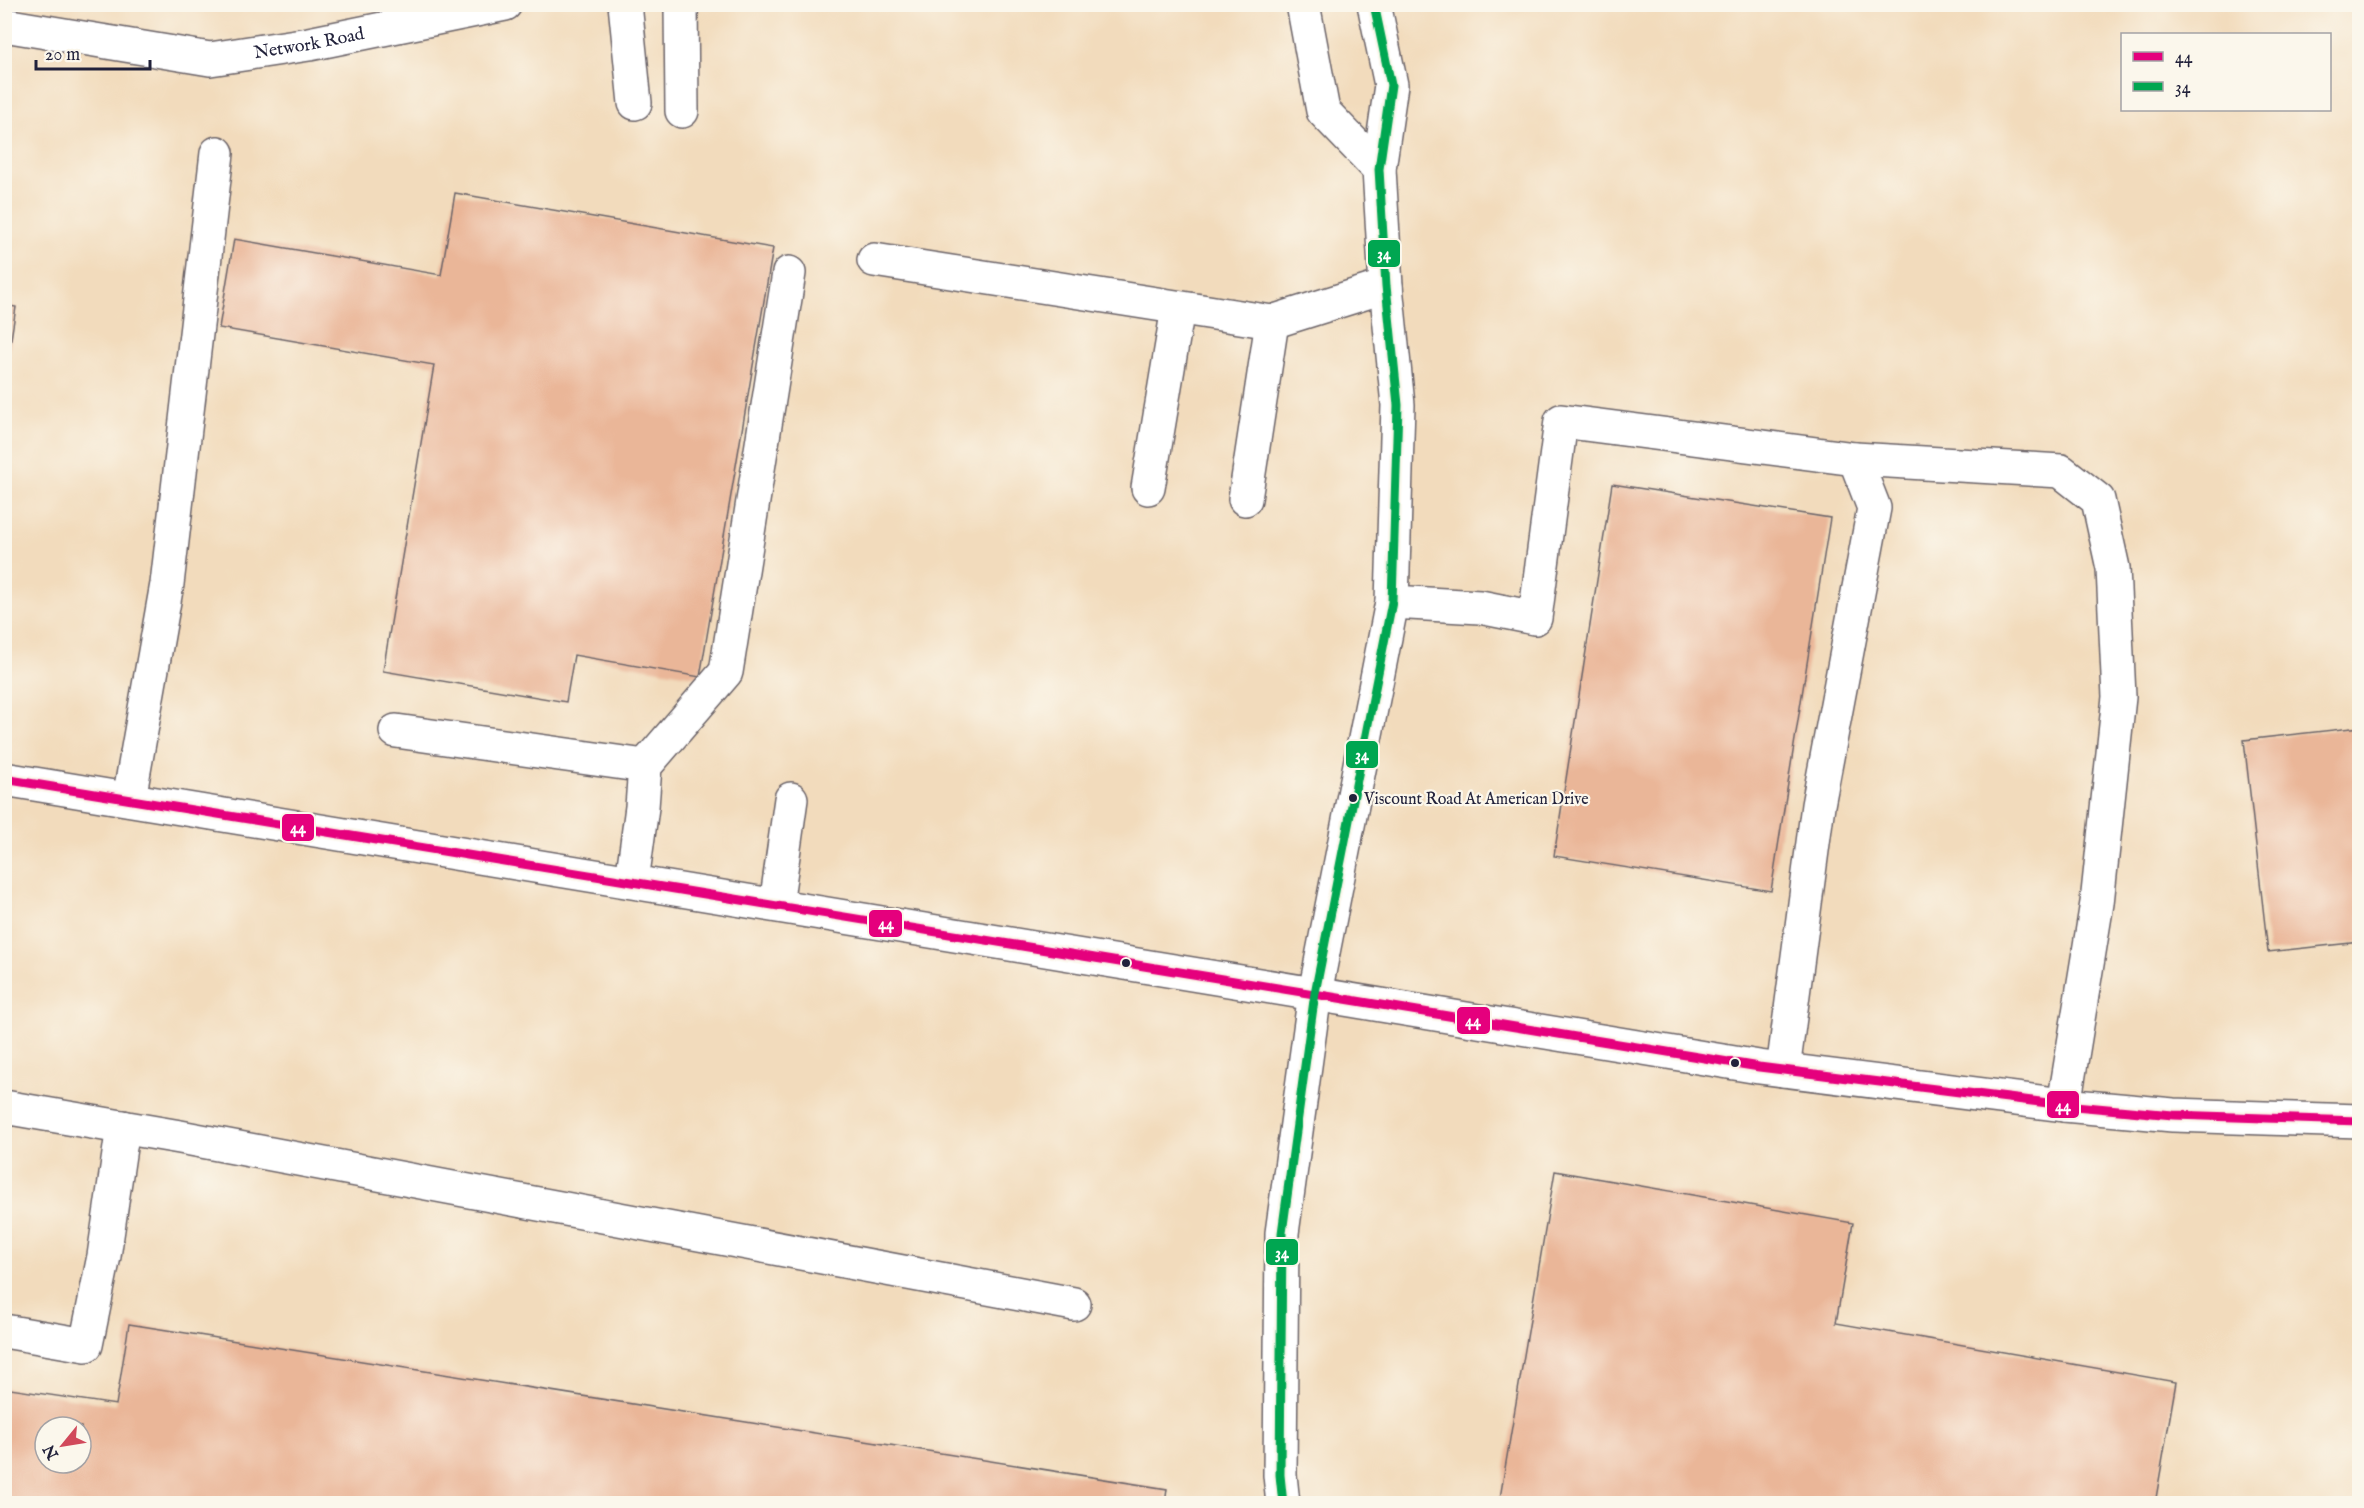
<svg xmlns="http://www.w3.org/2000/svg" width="2364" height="1508" font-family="'IM FELL English',serif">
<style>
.building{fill:#eab698;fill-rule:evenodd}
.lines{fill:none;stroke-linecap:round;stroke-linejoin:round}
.minor-casing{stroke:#6b6368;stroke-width:36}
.minor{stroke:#fff;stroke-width:33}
.bus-1-casing{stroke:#fbf7ec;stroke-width:14}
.bus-2-casing{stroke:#fbf7ec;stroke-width:14}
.bus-1{stroke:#e5007d;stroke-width:9}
.bus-2{stroke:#00a651;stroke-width:9}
.bus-dot{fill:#22223b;stroke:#fbf7ec;stroke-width:2}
.labels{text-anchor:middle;stroke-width:4.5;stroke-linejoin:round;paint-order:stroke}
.bus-label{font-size:16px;fill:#22223b;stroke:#fbf7ec;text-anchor:start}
.street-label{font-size:18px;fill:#22223b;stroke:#fbf7ec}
.line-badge{stroke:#fbf7ec;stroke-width:2}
.badge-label{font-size:16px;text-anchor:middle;font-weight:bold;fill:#fff}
</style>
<rect width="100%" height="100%" fill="#fbf7ec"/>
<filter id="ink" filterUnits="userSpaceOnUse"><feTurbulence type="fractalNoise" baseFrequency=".0167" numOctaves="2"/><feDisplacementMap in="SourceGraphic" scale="12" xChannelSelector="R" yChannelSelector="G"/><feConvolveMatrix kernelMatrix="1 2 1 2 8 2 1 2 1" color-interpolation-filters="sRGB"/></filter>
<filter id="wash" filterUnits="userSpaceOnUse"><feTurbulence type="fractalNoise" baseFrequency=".008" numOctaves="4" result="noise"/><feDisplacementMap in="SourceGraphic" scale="24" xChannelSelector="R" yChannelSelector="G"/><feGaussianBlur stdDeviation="1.35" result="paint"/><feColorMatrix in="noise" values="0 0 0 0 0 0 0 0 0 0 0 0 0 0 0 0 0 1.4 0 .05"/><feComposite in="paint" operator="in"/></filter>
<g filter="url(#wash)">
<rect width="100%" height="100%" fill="#f2dbbc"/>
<g id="blocks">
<g class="building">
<path d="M 455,193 L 773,248 L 700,677 L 574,655 L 566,702 L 383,671 L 434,365 L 219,328 L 234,239 L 441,275 Z"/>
<path d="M 4,305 L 16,307 L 6,371 L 4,371 Z"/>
<path d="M 1612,484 L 1830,518 L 1771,891 L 1554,856 Z"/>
<path d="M 2360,727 L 2360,942 L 2268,952 L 2244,740 Z"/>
<path d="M 1555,1171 L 1853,1223 L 1836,1323 L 2176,1382 L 2155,1504 L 1499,1504 Z"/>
<path d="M 129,1324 L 1167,1489 L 1165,1504 L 4,1504 L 4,1388 L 116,1405 ZM 45,1427 L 81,1427 L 81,1463 L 45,1463 Z"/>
</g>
</g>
</g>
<g filter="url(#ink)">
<use href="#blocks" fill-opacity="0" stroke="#6b6368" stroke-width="1.5"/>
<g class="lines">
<g class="minor-casing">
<g id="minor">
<path d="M 625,4 L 635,103"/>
<path d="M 681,4 L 682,111"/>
<path d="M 1303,4 L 1323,111 L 1379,169"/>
<path id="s1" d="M 4,25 L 210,59 L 309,44 L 505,4"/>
<path d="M 874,260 L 1272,322 L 1386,286"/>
<path d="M 1855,459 L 2061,471 L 2098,500 L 2113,568 L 2119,697 L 2097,903 L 2064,1105"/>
<path d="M 1148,488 L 1178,308"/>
<path d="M 1245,499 L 1272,322"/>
<path d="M 1392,602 L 1480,607 L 1535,618 L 1561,421 L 1855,459 L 1874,508 L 1818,805 L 1783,1070"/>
<path d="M 396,731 L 645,766"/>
<path d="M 4,779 L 1759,1067 L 2064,1105 L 2173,1115 L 2360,1121"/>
<path d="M 129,799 L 167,584 L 217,153"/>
<path d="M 632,881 L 642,807 L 645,766 L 726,672 L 789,273"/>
<path d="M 776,905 L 791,799"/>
<path d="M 4,1107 L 180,1137 L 1074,1304"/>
<path d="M 4,1331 L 86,1345 L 104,1256 L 123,1127"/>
<path d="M 1283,1504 L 1280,1475 L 1282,1233 L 1315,993 L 1392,602 L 1398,405 L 1386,286 L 1379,169 L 1391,85 L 1374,4"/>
</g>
</g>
<use href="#minor" class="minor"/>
<g class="bus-1-casing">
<path id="bus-1" d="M 4,779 L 1759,1067 L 2064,1105 L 2173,1115 L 2360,1121"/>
</g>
<g class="bus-2-casing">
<path id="bus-2" d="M 1283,1504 L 1280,1475 L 1282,1233 L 1315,993 L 1392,602 L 1398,405 L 1386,286 L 1379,169 L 1391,85 L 1374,4"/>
</g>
<use href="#bus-1" class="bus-1"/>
<use href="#bus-2" class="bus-2"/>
</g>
</g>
<g class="bus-dot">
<circle cx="1353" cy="798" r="5"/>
<circle cx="1126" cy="963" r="5"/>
<circle cx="1735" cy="1063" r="5"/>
</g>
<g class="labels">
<g class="bus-label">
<text x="1364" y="804">Viscount Road At American Drive</text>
</g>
<g class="street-label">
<text dy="6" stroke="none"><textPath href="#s1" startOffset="309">Network Road</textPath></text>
</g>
</g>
<g class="line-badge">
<rect x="1367" y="239" width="34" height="29" rx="6" fill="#00a651"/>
<rect x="1345" y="740" width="34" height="29" rx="6" fill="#00a651"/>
<rect x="281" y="813" width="34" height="29" rx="6" fill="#e5007d"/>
<rect x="868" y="909" width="35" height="29" rx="6" fill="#e5007d"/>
<rect x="1456" y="1006" width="35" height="29" rx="6" fill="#e5007d"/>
<rect x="2046" y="1090" width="34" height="29" rx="6" fill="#e5007d"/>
<rect x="1265" y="1238" width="34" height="28" rx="6" fill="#00a651"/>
</g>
<g class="badge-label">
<text x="1384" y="259">34</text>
<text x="1362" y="760">34</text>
<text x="298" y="833">44</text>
<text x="886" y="929">44</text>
<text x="1473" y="1026">44</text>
<text x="2063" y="1111">44</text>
<text x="1282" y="1258">34</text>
</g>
<rect width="2364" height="1508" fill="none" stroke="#fbf7ec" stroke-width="24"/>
<rect x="2121" y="33" width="210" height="78" fill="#fbf7ec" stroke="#a4a2a5" stroke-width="1.5"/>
<rect x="2133" y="52" width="30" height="9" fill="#e5007d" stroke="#a4a2a5" stroke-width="1.5"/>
<text x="2175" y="63" font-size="18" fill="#22223b">44</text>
<rect x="2133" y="82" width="30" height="9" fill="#00a651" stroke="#a4a2a5" stroke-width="1.5"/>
<text x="2175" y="93" font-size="18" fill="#22223b">34</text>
<g transform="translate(63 1445) rotate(240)"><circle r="28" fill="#fbf7ec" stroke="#a4a2a5" stroke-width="1.5"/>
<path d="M0-4.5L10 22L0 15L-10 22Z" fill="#d1495b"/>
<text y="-9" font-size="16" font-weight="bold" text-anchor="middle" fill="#22223b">N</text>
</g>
<path d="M36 60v9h114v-9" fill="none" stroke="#22223b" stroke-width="3"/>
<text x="45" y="60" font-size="18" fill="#22223b" stroke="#fbf7ec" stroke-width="4.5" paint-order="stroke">20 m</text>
</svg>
